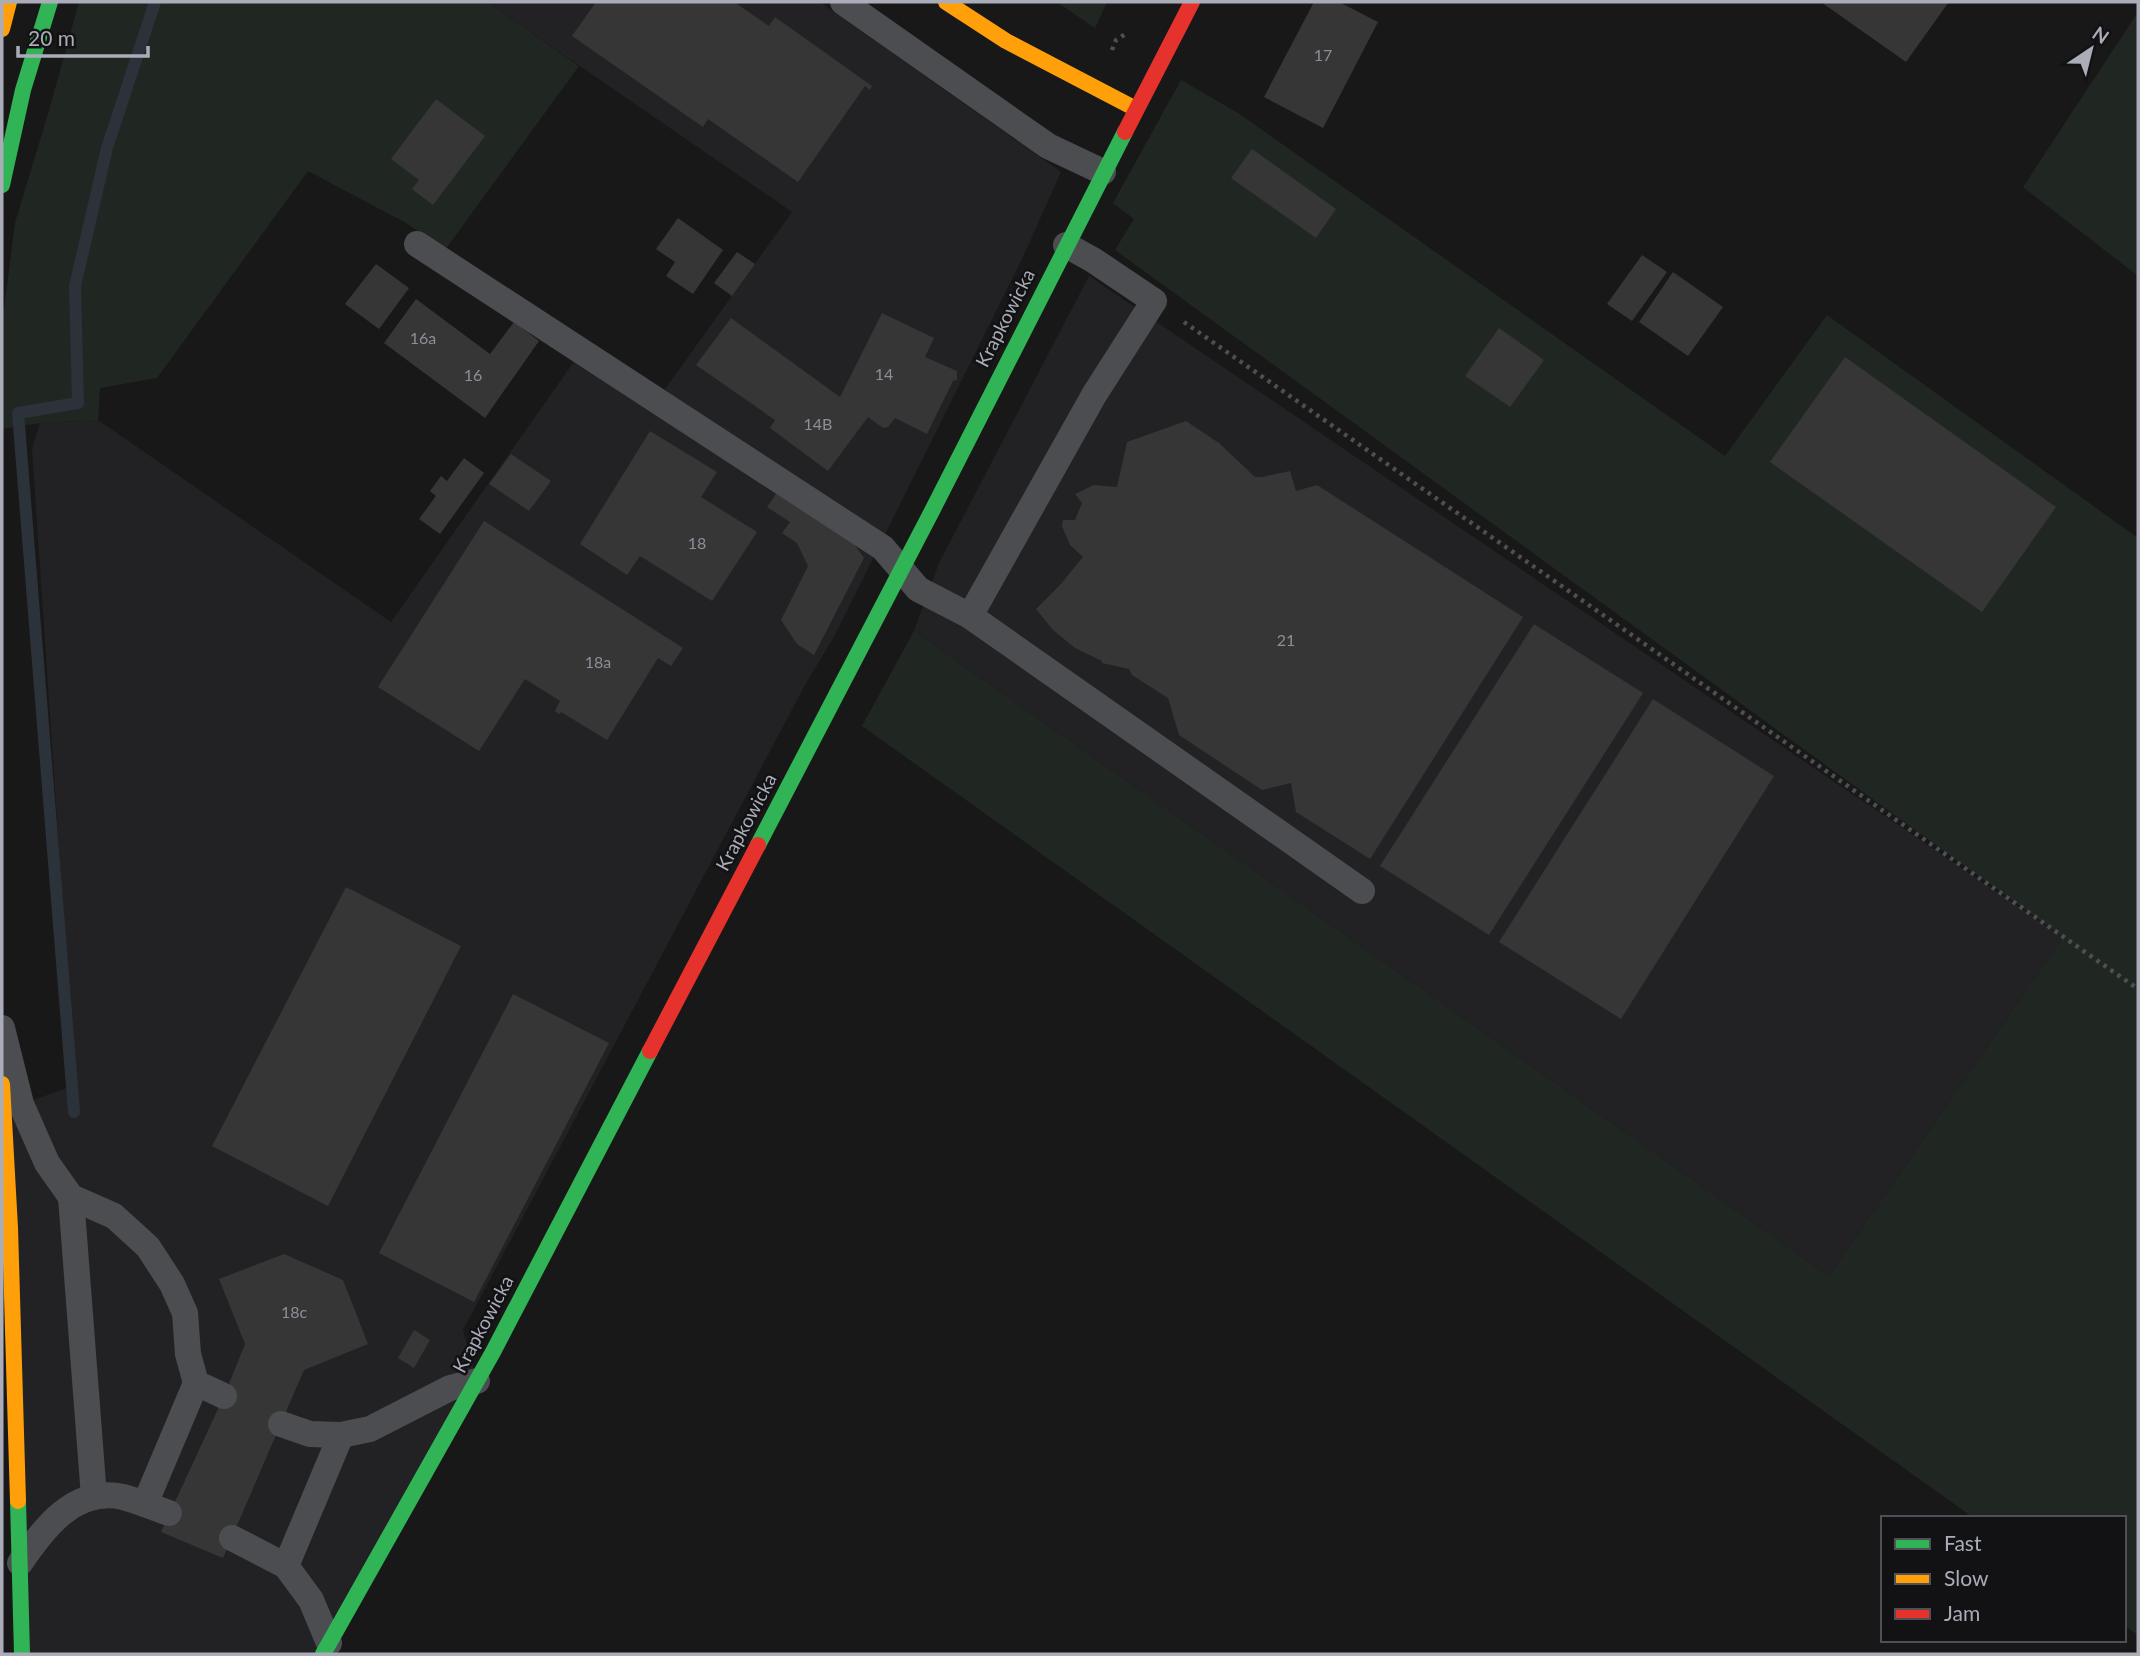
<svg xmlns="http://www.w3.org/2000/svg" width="2140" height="1656" font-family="Lato,sans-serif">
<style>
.built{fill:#222224}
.green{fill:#202722}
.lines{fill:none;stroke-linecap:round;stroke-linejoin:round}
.stream{stroke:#2b323a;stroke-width:12}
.building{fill:#363637}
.path{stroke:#4e4f52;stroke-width:4.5;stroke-dasharray:3.5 5;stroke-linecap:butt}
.lane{stroke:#4c4d51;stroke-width:26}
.fast{stroke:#30b455;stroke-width:16}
.slow{stroke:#ff9f0a;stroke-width:16}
.jam{stroke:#e5322d;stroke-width:16}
.labels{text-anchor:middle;stroke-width:5;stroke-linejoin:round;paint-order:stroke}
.number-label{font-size:16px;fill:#8d8f98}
.street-label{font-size:19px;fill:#aaadb8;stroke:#121214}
</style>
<rect width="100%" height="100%" fill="#181818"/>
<g class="built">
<path d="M 487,2 L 820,2 L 1061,172 L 1023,257 L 836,633 L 805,685 L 463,1330 L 477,1381 L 323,1654 L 22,1654 L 3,1111 L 75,1085 L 32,449 L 40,423 L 98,420 L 391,622 L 587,343 L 663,392 L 792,212 Z"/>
<path d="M 1089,276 L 2063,937 L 1829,1276 L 914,631 L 939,563 Z"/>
</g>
<g class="green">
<path d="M 79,2 L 487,2 L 579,66 L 445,250 L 406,223 L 308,171 L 157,378 L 100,388 L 98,420 L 40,423 L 2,429 L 2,325 L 15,223 L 50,107 Z"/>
<path d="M 1057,2 L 1107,2 L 1095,28 Z"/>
<path d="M 2138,12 L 2138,276 L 2023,187 Z"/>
<path d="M 1181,80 L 1238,113 L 1725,456 L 1827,315 L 2138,538 L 2138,1635 L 2124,1625 L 2124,1518 L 1974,1518 L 862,726 L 914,631 L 1829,1276 L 2063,937 L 1115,250 L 1134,219 L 1113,203 Z"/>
</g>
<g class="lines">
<path class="stream" d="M 74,1112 L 18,413 L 78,403 L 75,286 L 107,148 L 155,2"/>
</g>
<g class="building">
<path d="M 596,2 L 734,2 L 769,26 L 775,17 L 872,86 L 870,90 L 865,86 L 798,182 L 708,119 L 703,127 L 572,36 Z"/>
<path d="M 1314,2 L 1339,2 L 1378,22 L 1323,128 L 1264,97 Z"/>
<path d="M 1821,2 L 1947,2 L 1948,3 L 1906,62 Z"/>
<path d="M 436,99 L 485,136 L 433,205 L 412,189 L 419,180 L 391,159 Z"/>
<path d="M 1252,149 L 1336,209 L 1316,238 L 1231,178 Z"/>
<path d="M 678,218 L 723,250 L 693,294 L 666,276 L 675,262 L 656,249 Z"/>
<path d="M 737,252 L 755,264 L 732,296 L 714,283 Z"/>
<path d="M 1642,255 L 1667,272 L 1632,321 L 1607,304 Z"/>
<path d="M 376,264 L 409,288 L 379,329 L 345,304 Z"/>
<path d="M 1673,272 L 1723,307 L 1688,356 L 1639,322 Z"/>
<path d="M 416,299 L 490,354 L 514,322 L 539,341 L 485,418 L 384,343 Z"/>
<path d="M 882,313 L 934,338 L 925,357 L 957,371 L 957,380 L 953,381 L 927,434 L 895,418 L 888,427 L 883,428 L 868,417 L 828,471 L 770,428 L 775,420 L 696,365 L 731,318 L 840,397 Z"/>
<path d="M 1499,328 L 1544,360 L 1510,407 L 1465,376 Z"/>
<path d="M 1845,357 L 2056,507 L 1982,612 L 1770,462 Z"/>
<path d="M 1186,421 L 1219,443 L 1255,477 L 1262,477 L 1290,471 L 1296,491 L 1317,485 L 1523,617 L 1370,859 L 1296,812 L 1291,783 L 1262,790 L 1179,735 L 1168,698 L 1132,675 L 1129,669 L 1102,663 L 1102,661 L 1075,648 L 1053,630 L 1036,609 L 1060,585 L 1083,557 L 1070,545 L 1062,526 L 1063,520 L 1075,520 L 1082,503 L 1075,494 L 1094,485 L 1117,487 L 1127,442 Z"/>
<path d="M 650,431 L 717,472 L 701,497 L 757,532 L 712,601 L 640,556 L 627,575 L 580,544 Z"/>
<path d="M 511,454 L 551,481 L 529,511 L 489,484 Z"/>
<path d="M 464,458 L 484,473 L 440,534 L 419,519 L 436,496 L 430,491 L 441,476 L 447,481 Z"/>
<path d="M 780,488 L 848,535 L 864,558 L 814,655 L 797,644 L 781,620 L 808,566 L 797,543 L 782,533 L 790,522 L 767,507 Z"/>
<path d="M 484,521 L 683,648 L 671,666 L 658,658 L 607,740 L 561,712 L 559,714 L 555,711 L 560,701 L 525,679 L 479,751 L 378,687 Z"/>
<path d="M 1534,624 L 1643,693 L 1489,935 L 1380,866 Z"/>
<path d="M 1653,699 L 1774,776 L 1621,1019 L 1499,942 Z"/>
<path d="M 346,887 L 461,946 L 328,1206 L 212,1146 Z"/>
<path d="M 513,994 L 609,1043 L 474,1302 L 379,1253 Z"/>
<path d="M 284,1254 L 343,1280 L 368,1344 L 304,1370 L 223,1558 L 161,1532 L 224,1396 L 245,1344 L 219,1279 Z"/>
<path d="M 414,1330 L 430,1340 L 414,1368 L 398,1358 Z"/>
</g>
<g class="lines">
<g class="path">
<path d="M 1112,50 L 1116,40 L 1127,33"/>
<path d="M 1184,322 L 2138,989"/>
</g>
<g class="lane">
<path d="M 843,2 L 1048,146 L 1103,172"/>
<path d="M 417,244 L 883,548 L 918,589 L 970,616 L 1362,891"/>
<path d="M 970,616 L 1094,395 L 1154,301 L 1093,260 L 1066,245"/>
<path d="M 2,1028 L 21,1104 L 47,1163 L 71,1197 L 114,1216 L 148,1247 L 172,1284 L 185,1313 L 188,1354 L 196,1383 L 224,1396"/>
<path d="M 71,1197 L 94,1497"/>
<path d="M 281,1424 L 310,1434 L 341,1435 L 370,1429 L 450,1388 L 477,1381"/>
<path d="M 145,1504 L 196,1383"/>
<path d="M 232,1538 L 286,1566 L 311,1600 L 329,1643"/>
<path d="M 20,1563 C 43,1529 75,1486 123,1497 C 139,1501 154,1508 169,1513"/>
<path d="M 286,1566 L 341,1435"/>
</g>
<g class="fast">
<path d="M 2,185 L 23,90 L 50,2"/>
<path d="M 758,845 L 933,509 L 1125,132"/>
<path d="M 18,1501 L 22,1654"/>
<path d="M 323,1654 L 493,1352 L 650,1051"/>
</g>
<g class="slow">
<path d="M 946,2 L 1006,41 L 1136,109"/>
<path d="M 2,29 L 9,2"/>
<path d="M 2,1084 L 10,1228 L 18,1501"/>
</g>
<g class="jam">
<path d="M 1125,132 L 1192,2"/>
<path d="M 650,1051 L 758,845"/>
</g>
</g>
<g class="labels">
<g class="number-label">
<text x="1323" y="61">17</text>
<text x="423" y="344">16a</text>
<text x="884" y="380">14</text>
<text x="473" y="381">16</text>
<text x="818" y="430">14B</text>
<text x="697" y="549">18</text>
<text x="1286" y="646">21</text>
<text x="598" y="668">18a</text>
<text x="294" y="1318">18c</text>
</g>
<g class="street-label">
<text transform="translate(1005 318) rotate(-63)" y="7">Krapkowicka</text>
<text transform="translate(746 822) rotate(-62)" y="7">Krapkowicka</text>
<text transform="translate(483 1324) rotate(-62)" y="7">Krapkowicka</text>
</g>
</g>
<rect width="2140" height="1656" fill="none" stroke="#aaadb8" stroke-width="7"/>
<rect x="1881" y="1516" width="245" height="126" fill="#121214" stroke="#4f5056" stroke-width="2"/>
<rect x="1895" y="1539" width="35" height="10" fill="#30b455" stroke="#4f5056" stroke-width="2"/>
<text x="1944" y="1551" font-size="21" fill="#aaadb8">Fast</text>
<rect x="1895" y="1574" width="35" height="10" fill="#ff9f0a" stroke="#4f5056" stroke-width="2"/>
<text x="1944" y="1586" font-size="21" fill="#aaadb8">Slow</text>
<rect x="1895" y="1609" width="35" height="10" fill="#e5322d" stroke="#4f5056" stroke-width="2"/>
<text x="1944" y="1621" font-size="21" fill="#aaadb8">Jam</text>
<g transform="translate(2091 49) rotate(35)" stroke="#121214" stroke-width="5" paint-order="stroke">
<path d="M0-5L12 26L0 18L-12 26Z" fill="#aaadb8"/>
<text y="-10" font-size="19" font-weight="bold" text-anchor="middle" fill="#aaadb8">N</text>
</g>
<path d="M18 46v10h130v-10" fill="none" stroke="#aaadb8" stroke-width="3.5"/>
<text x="28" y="46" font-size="21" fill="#aaadb8" stroke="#121214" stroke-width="5" paint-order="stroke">20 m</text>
</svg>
